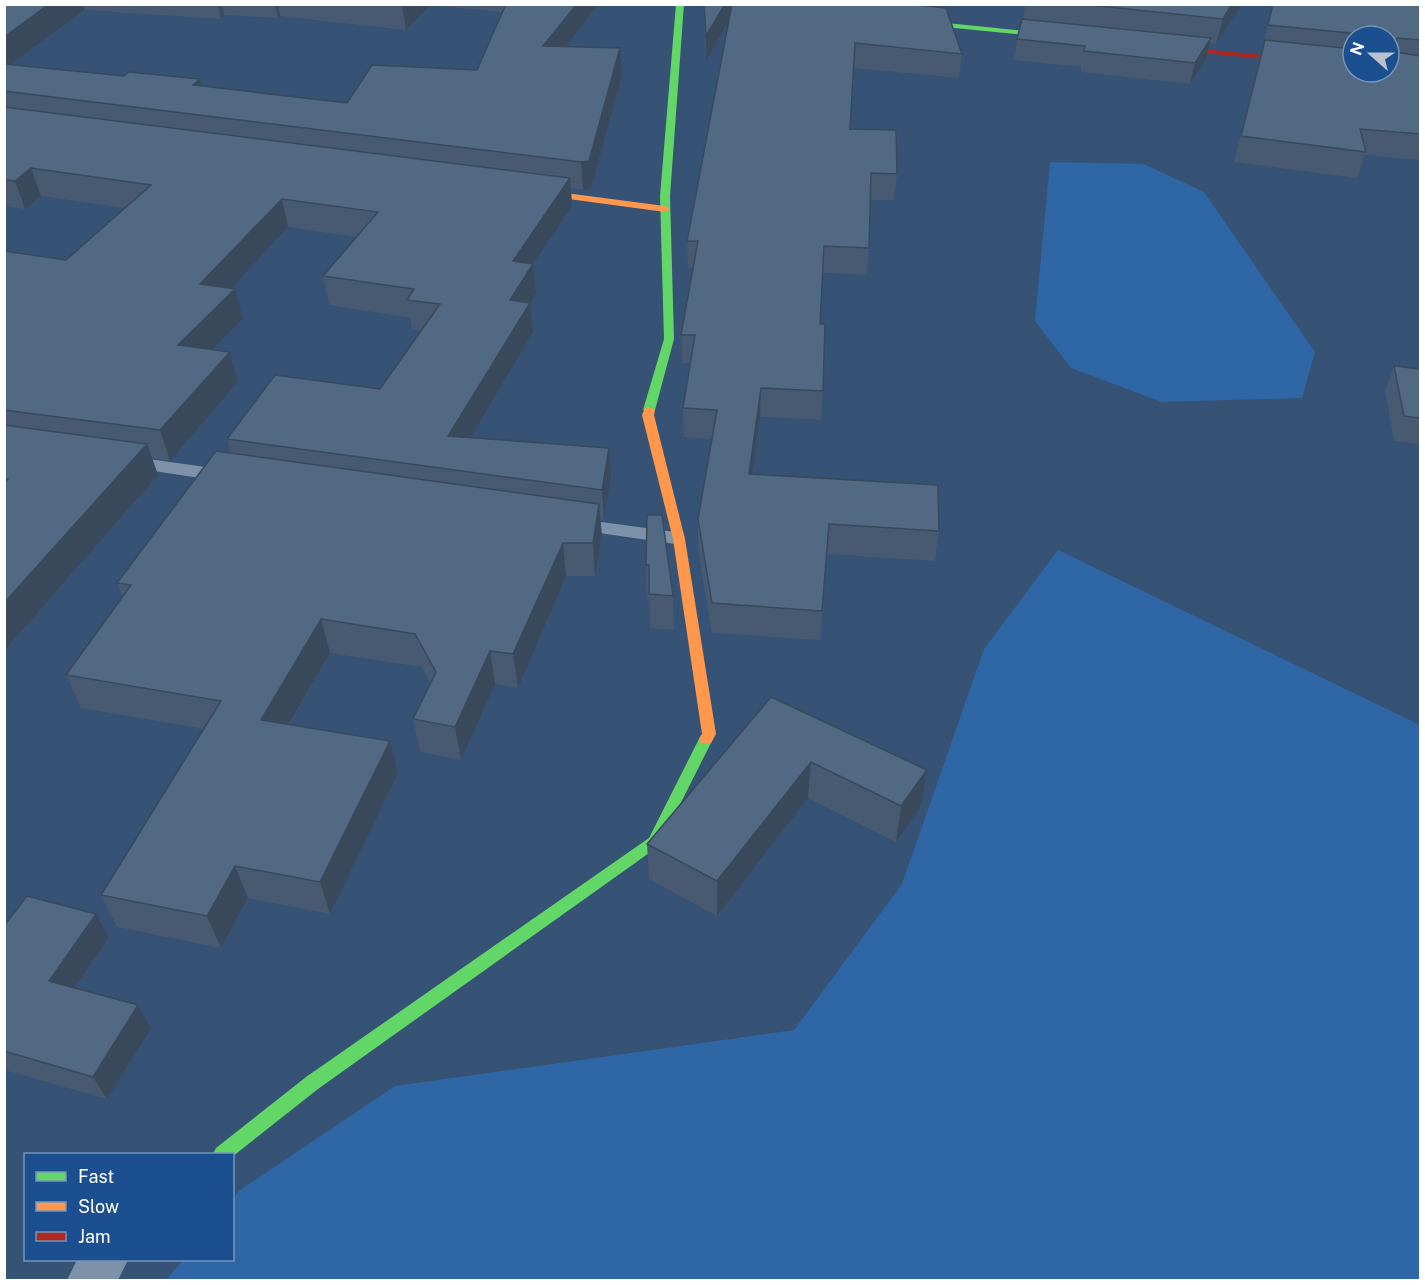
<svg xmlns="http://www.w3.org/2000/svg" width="1425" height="1285" font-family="'Public Sans',sans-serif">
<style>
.green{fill:#2f66a5}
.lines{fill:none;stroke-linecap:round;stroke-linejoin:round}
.lane{fill:#7d92a8;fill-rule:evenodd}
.street{fill:#7d92a8;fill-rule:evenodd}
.fast{fill:#63d668;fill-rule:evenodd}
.slow{fill:#ff974d;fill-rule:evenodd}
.jam{fill:#b3261e;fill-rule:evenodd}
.wall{fill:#475a72;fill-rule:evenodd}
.shaded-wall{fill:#394a5c}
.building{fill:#526984;stroke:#394a5c;stroke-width:1.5}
</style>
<rect width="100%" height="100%" fill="#365274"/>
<g class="green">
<path d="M 1050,162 L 1144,164 L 1204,192 L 1315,352 L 1302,398 L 1162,402 L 1071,368 L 1035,321 Z"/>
<path d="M 1058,550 L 1420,725 L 1420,1280 L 166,1280 L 183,1260 L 232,1260 L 233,1199 L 240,1190 L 395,1086 L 794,1030 L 902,884 L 984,649 Z"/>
</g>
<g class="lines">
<g class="lane">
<path d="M 127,456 L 227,470 L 234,472 L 236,476 L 234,480 L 227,482 L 120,466 L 118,462 L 120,458 Z"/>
<path d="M 572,518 L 675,532 L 682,533 L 685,538 L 682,543 L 675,544 L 565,528 L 562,524 L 565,520 Z"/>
</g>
<path class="street" d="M 77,1260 L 128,1260 L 118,1280 L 67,1280 Z"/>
<g class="fast">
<path d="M 676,4 L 684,4 L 670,196 L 674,339 L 655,410 L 649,413 L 643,410 L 664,339 L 660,196 Z"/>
<path d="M 907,19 L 1065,35 L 1069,37 L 1065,39 L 904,23 L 903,21 Z"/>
<path d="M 706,734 L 711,735 L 713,739 L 659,846 L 318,1089 L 232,1157 L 232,1154 L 213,1154 L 216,1148 L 306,1077 L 649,838 L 701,735 Z"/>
</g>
<g class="slow">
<path d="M 527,188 L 665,206 L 670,209 L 665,212 L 524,193 L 524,189 Z"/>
<path d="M 649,407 L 655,410 L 654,415 L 685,539 L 716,734 L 711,743 L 701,743 L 699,739 L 702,734 L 673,539 L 642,415 L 645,408 Z"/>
</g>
<path class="jam" d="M 1161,45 L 1353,64 L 1353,68 L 1164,49 L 1161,49 Z"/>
</g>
<g class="wall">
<path d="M 4,4 L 598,4 L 565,47 L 620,48 L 622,75 L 591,189 L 583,190 L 571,188 L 572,207 L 533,264 L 536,293 L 530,304 L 533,332 L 470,438 L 609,448 L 611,478 L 604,520 L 600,520 L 602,536 L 595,576 L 566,576 L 518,688 L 495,684 L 461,760 L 420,752 L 413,719 L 430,683 L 422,667 L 330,653 L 289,725 L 390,741 L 398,774 L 330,914 L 248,898 L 221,948 L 117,927 L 101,895 L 204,729 L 81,708 L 66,675 L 123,597 L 117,583 L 231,454 L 227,439 L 380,389 L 421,331 L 412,329 L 410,318 L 329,305 L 323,276 L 356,237 L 288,227 L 231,289 L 235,289 L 243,319 L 212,350 L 230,352 L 238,382 L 170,461 L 152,458 L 158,475 L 4,651 L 4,251 L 66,260 L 124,208 L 41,196 L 25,209 L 4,206 ZM 431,5 L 502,12 L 477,70 L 347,103 L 202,86 L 200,79 L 124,76 L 11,64 L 85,10 L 221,19 L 224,15 L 278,18 L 280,16 L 406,30 Z"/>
<path d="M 703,4 L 935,4 L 935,7 L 962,54 L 959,78 L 854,68 L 850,129 L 897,174 L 894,200 L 870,200 L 869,248 L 867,275 L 823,273 L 820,324 L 823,391 L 821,420 L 760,417 L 752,474 L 939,531 L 935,561 L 827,554 L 820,640 L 712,633 L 698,549 L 698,519 L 712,439 L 684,437 L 683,408 L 691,363 L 682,363 L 681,335 L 693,268 L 688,268 L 687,241 L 729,22 L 706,61 Z"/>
<path d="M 1026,4 L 1242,4 L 1216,44 L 1210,43 L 1206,59 L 1190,84 L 1081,72 L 1081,67 L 1014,60 L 1017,39 L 1023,20 Z"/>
<path d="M 1273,4 L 1420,4 L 1420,160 L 1365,155 L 1357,178 L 1234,162 ZM 1353,36 L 1389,36 L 1353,72 Z"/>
<path d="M 1394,366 L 1420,369 L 1420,444 L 1394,441 L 1385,390 Z"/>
<path d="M 647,515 L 673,596 L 674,630 L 650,628 L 649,599 L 647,599 L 646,565 Z"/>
<path d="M 771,697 L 927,770 L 921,806 L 896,842 L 808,798 L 717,916 L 649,879 L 647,844 Z"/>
<path d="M 4,926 L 109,938 L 74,988 L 138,1005 L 151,1029 L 107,1099 L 4,1070 Z"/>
</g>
<g class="shaded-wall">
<path d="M 49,4 L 83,4 L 85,10 L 4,69 L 4,37 Z"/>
<path d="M 218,4 L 222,4 L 224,15 L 221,19 Z"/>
<path d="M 275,4 L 278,4 L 280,16 L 278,18 Z"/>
<path d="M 577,4 L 598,4 L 546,72 L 543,46 Z"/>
<path d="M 725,4 L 735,4 L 735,11 L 706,61 L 706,36 Z"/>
<path d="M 1232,4 L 1242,4 L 1216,44 L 1223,19 Z"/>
<path d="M 402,5 L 431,5 L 406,30 Z"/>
<path d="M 1211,38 L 1206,59 L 1190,84 L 1195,63 Z"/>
<path d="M 1395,46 L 1389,63 L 1389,47 Z"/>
<path d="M 620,48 L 622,75 L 591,189 L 583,190 L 581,162 Z"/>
<path d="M 200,79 L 207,106 L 193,85 Z"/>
<path d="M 31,168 L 41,196 L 25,209 L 15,181 Z"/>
<path d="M 570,178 L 572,207 L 533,264 L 536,293 L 530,304 L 533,332 L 453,467 L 448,436 L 510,300 L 513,261 Z"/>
<path d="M 282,199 L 288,227 L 209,313 L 200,284 Z"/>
<path d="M 235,289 L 243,319 L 187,375 L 178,345 Z"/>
<path d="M 230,352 L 238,382 L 170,461 L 160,430 Z"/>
<path d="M 761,388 L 760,417 L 748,503 L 749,474 Z"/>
<path d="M 147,444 L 158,475 L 4,651 L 4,603 Z"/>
<path d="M 609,448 L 611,478 L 604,520 L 602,490 Z"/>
<path d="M 599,504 L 602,536 L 595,576 L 593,543 Z"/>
<path d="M 563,543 L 566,576 L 518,688 L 513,654 Z"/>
<path d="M 321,619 L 330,653 L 272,753 L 261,720 Z"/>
<path d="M 490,651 L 495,684 L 461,760 L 455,727 Z"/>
<path d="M 390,741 L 398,774 L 330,914 L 320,882 Z"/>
<path d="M 811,762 L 808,798 L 717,916 L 717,881 Z"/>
<path d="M 927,770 L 921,806 L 896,842 L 901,806 Z"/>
<path d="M 235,866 L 248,898 L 221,948 L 207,916 Z"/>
<path d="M 96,914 L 109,938 L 63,1004 L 49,981 Z"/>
<path d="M 138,1005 L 151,1029 L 107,1099 L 93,1077 Z"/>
</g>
<g class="building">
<path d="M 4,4 L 49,4 L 4,37 Z"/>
<path d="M 506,4 L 577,4 L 543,46 L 620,48 L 589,161 L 581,162 L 4,91 L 4,64 L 124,76 L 129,72 L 200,79 L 193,85 L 347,103 L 372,65 L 477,70 Z"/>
<path d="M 704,4 L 725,4 L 706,36 Z"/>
<path d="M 732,4 L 908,4 L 946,8 L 962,54 L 855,43 L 850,129 L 896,130 L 897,174 L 871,173 L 869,248 L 824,246 L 820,324 L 825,324 L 823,391 L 761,388 L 749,474 L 938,485 L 939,531 L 829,524 L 822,611 L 712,603 L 698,519 L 717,410 L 683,408 L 695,335 L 681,335 L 698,241 L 687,241 Z"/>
<path d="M 1080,4 L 1232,4 L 1223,19 Z"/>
<path d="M 1273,4 L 1420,4 L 1420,40 L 1397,38 L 1395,46 L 1389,47 L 1389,36 L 1361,36 L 1361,34 L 1268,25 Z"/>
<path d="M 1022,19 L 1211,38 L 1195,63 L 1084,51 L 1085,46 L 1017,39 Z"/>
<path d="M 1265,40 L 1353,49 L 1353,72 L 1389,72 L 1389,51 L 1420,56 L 1420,134 L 1360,129 L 1366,152 L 1241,136 Z"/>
<path d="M 4,107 L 570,178 L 513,261 L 533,264 L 510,300 L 530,303 L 448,436 L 609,448 L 602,490 L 227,439 L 275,375 L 380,389 L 440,304 L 407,300 L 414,289 L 323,276 L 378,212 L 282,199 L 200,284 L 235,289 L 178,345 L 230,352 L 160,430 L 4,410 L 4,251 L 66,260 L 151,185 L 31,168 L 15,181 L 4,180 Z"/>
<path d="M 1394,366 L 1420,369 L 1420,418 L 1404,416 Z"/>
<path d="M 4,425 L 147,444 L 4,603 L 4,483 L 8,479 L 4,479 Z"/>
<path d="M 216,451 L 599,504 L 593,543 L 563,543 L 513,654 L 490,651 L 455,727 L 413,719 L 436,672 L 415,634 L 321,619 L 261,720 L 390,741 L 320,882 L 235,866 L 207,916 L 101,895 L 221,701 L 66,675 L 131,585 L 117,583 Z"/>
<path d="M 647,515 L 662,515 L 673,596 L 649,594 L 649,565 L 646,565 Z"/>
<path d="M 771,697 L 927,770 L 901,806 L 811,762 L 717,881 L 647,844 Z"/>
<path d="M 27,896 L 96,914 L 49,981 L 138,1005 L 93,1077 L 4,1051 L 4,926 Z"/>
</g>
<rect width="1425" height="1285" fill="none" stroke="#ffffff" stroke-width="12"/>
<rect x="24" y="1153" width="210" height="108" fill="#1b4f8f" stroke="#7695bc" stroke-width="1.5"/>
<rect x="36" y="1172" width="30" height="9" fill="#63d668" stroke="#7695bc" stroke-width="1.5"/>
<text x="78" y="1183" font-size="18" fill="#ffffff">Fast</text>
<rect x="36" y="1202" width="30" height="9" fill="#ff974d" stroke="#7695bc" stroke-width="1.5"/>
<text x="78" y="1213" font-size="18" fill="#ffffff">Slow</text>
<rect x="36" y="1232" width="30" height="9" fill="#b3261e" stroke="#7695bc" stroke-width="1.5"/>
<text x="78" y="1243" font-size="18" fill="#ffffff">Jam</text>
<g transform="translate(1371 54) rotate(291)"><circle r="28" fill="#1b4f8f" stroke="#7695bc" stroke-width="1.5"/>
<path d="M0-4.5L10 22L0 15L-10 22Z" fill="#b9c2ce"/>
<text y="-9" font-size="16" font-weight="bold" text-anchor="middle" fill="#ffffff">N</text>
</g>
</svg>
